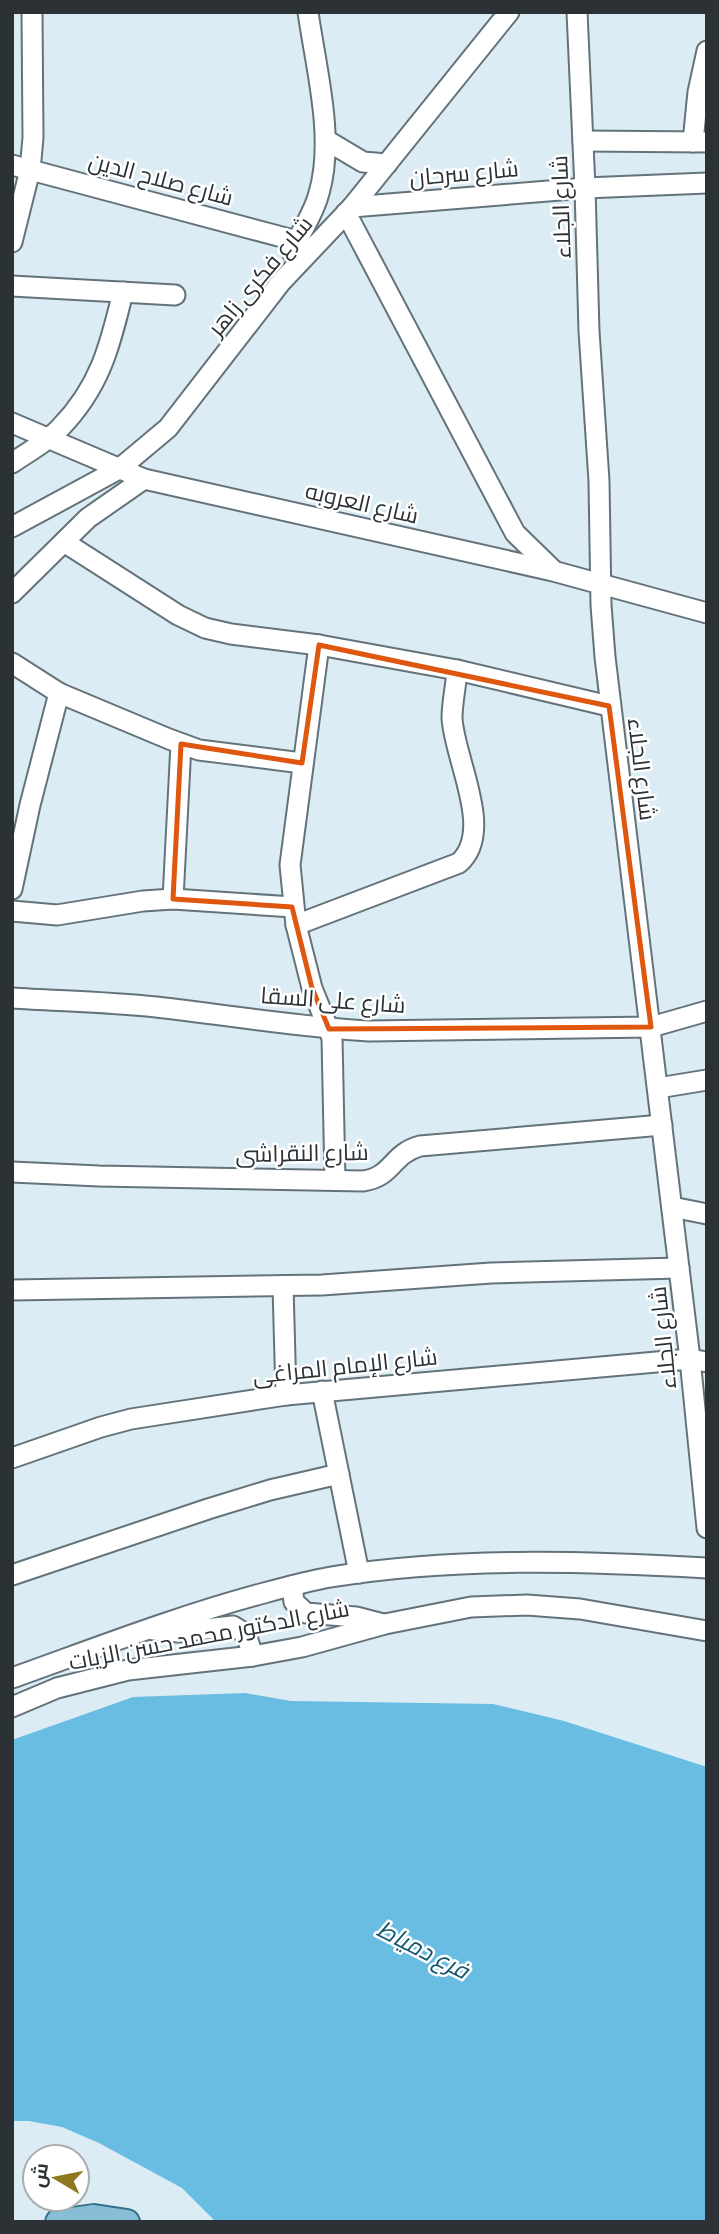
<svg xmlns="http://www.w3.org/2000/svg" width="719" height="2234" font-family="Manrope,Cairo,sans-serif">
<style>
.water{fill:#69bce2}
.lines{fill:none;stroke-linecap:round;stroke-linejoin:round}
.minor-casing{stroke:#64737b;stroke-width:23}
.major-casing{stroke:#33708b;stroke-width:28}
.minor{stroke:#fff;stroke-width:19}
.major{stroke:#87bed5;stroke-width:24}
.marked{fill:none;stroke:#df570e;stroke-width:5;stroke-linejoin:round}
.labels{text-anchor:middle;stroke-width:5;stroke-linejoin:round;paint-order:stroke}
.street-label{font-size:23px;fill:#2b3135;stroke:#fff}
.water-label{font-size:24px;font-style:italic;fill:#135670;stroke:#fff}
</style>
<rect width="100%" height="100%" fill="#dbecf5"/>
<path class="water" d="M 245,1693 L 291,1701 L 493,1704 L 564,1721 L 707,1767 L 707,2222 L 216,2222 L 182,2188 L 99,2143 L 62,2127 L 29,2121 L 12,2121 L 12,1740 L 133,1697 Z"/>
<g class="lines">
<g class="minor-casing">
<g id="minor">
<path d="M 577,12 L 585,188 L 589,331 L 599,481 L 601,605 L 605,657 L 690,1359 L 707,1528"/>
<path d="M 326,140 L 363,162 L 387,164"/>
<path d="M 583,141 L 707,142"/>
<path d="M 693,142 L 698,92 L 707,51"/>
<path d="M 12,165 L 297,241"/>
<path d="M 352,207 L 585,188 L 707,183"/>
<path d="M 346,213 L 515,533 L 553,570"/>
<path d="M 12,242 L 30,170 L 33,138 L 32,12"/>
<path d="M 292,252 C 300,232 314,214 319,193 C 335,138 316,69 308,12"/>
<path d="M 12,286 L 175,295"/>
<path d="M 12,423 L 144,479 L 553,571 L 707,613"/>
<path d="M 12,463 C 28,452 47,442 60,428 C 100,387 110,346 123,292"/>
<path d="M 12,527 L 119,469 L 168,428 L 281,282 L 352,207 L 509,12"/>
<path d="M 64,542 L 178,615 L 205,628 L 231,634 L 319,645 L 457,670 L 609,706"/>
<path d="M 12,593 L 88,518 L 144,479"/>
<path d="M 319,645 L 290,865 L 296,925 L 312,988 L 332,1038 L 335,1180"/>
<path d="M 12,663 L 59,693 L 169,739 L 199,750 L 302,763"/>
<path d="M 12,889 L 30,805 L 59,693"/>
<path d="M 173,899 L 181,744"/>
<path d="M 12,911 L 57,915 L 143,901 L 173,899 L 293,907"/>
<path d="M 296,925 L 459,863 C 495,831 454,759 452,718 C 452,703 456,686 457,670"/>
<path d="M 12,998 C 60,1001 108,1002 156,1007 C 227,1015 298,1027 369,1031 L 651,1027 L 707,1011"/>
<path d="M 658,1088 L 707,1080"/>
<path d="M 12,1172 L 99,1176 L 363,1181 C 393,1177 391,1154 420,1146 L 662,1125"/>
<path d="M 672,1207 L 707,1214"/>
<path d="M 283,1286 L 286,1395"/>
<path d="M 12,1290 L 322,1285 L 491,1273 L 679,1268"/>
<path d="M 322,1391 L 359,1573"/>
<path d="M 12,1458 L 101,1427 L 131,1419 L 286,1395 L 690,1359 L 707,1362"/>
<path d="M 12,1575 L 208,1509 L 270,1490 L 339,1474"/>
<path d="M 292,1586 L 294,1602 L 306,1613 L 356,1617 L 383,1624"/>
<path d="M 154,1630 L 178,1632 L 233,1626 L 246,1634 L 253,1656"/>
<path d="M 12,1678 C 96,1648 178,1616 264,1593 C 286,1587 308,1581 331,1577 C 454,1557 582,1561 707,1568"/>
<path d="M 12,1707 L 57,1688 L 128,1670 L 253,1656 L 302,1647 L 385,1624 L 471,1607 L 527,1605 L 580,1609 L 707,1631"/>
</g>
</g>
<g class="major-casing">
<path id="major" d="M 58,2222 L 94,2217 L 127,2222"/>
</g>
<use href="#minor" class="minor"/>
<use href="#major" class="major"/>
</g>
<path class="marked" d="M 319,645 L 609,706 L 651,1027 L 329,1029 L 312,988 L 292,907 L 173,899 L 181,744 L 302,763 Z"/>
<g class="labels">
<g class="street-label">
<text transform="translate(464 173) rotate(-5)" y="8">شارع سرحان</text>
<text transform="translate(161 179) rotate(15)" y="8">شارع صلاح الدين</text>
<text transform="translate(561 207) rotate(-92)" y="8">شارع الجلاء</text>
<text transform="translate(260 276) rotate(-50)" y="8">شارع فكرى زاهر</text>
<text transform="translate(362 503) rotate(13)" y="8">شارع العروبه</text>
<text transform="translate(642 769) rotate(83)" y="8">شارع الجلاء</text>
<text transform="translate(333 1000) rotate(4)" y="8">شارع على السقا</text>
<text transform="translate(302 1153) rotate(-1)" y="8">شارع النقراشى</text>
<text transform="translate(663 1338) rotate(-96)" y="8">شارع الجلاء</text>
<text transform="translate(345 1366) rotate(-6)" y="8">شارع الإمام المراغى</text>
<text transform="translate(209 1635) rotate(-11)" y="8">شارع الدكتور محمد حسن الزيات</text>
</g>
<g class="water-label">
<text transform="translate(423 1950) rotate(27)" y="8">فرع دمياط</text>
</g>
</g>
<rect width="719" height="2234" fill="none" stroke="#2b3135" stroke-width="28"/>
<g transform="translate(56 2178) rotate(280)"><circle r="33" fill="#ffffff" stroke="#aaadae" stroke-width="2"/>
<path d="M0-5L12 26L0 18L-12 26Z" fill="#8e791f"/>
<text y="-10" font-size="19" font-weight="bold" text-anchor="middle" fill="#2b3135">ش</text>
</g>
</svg>
